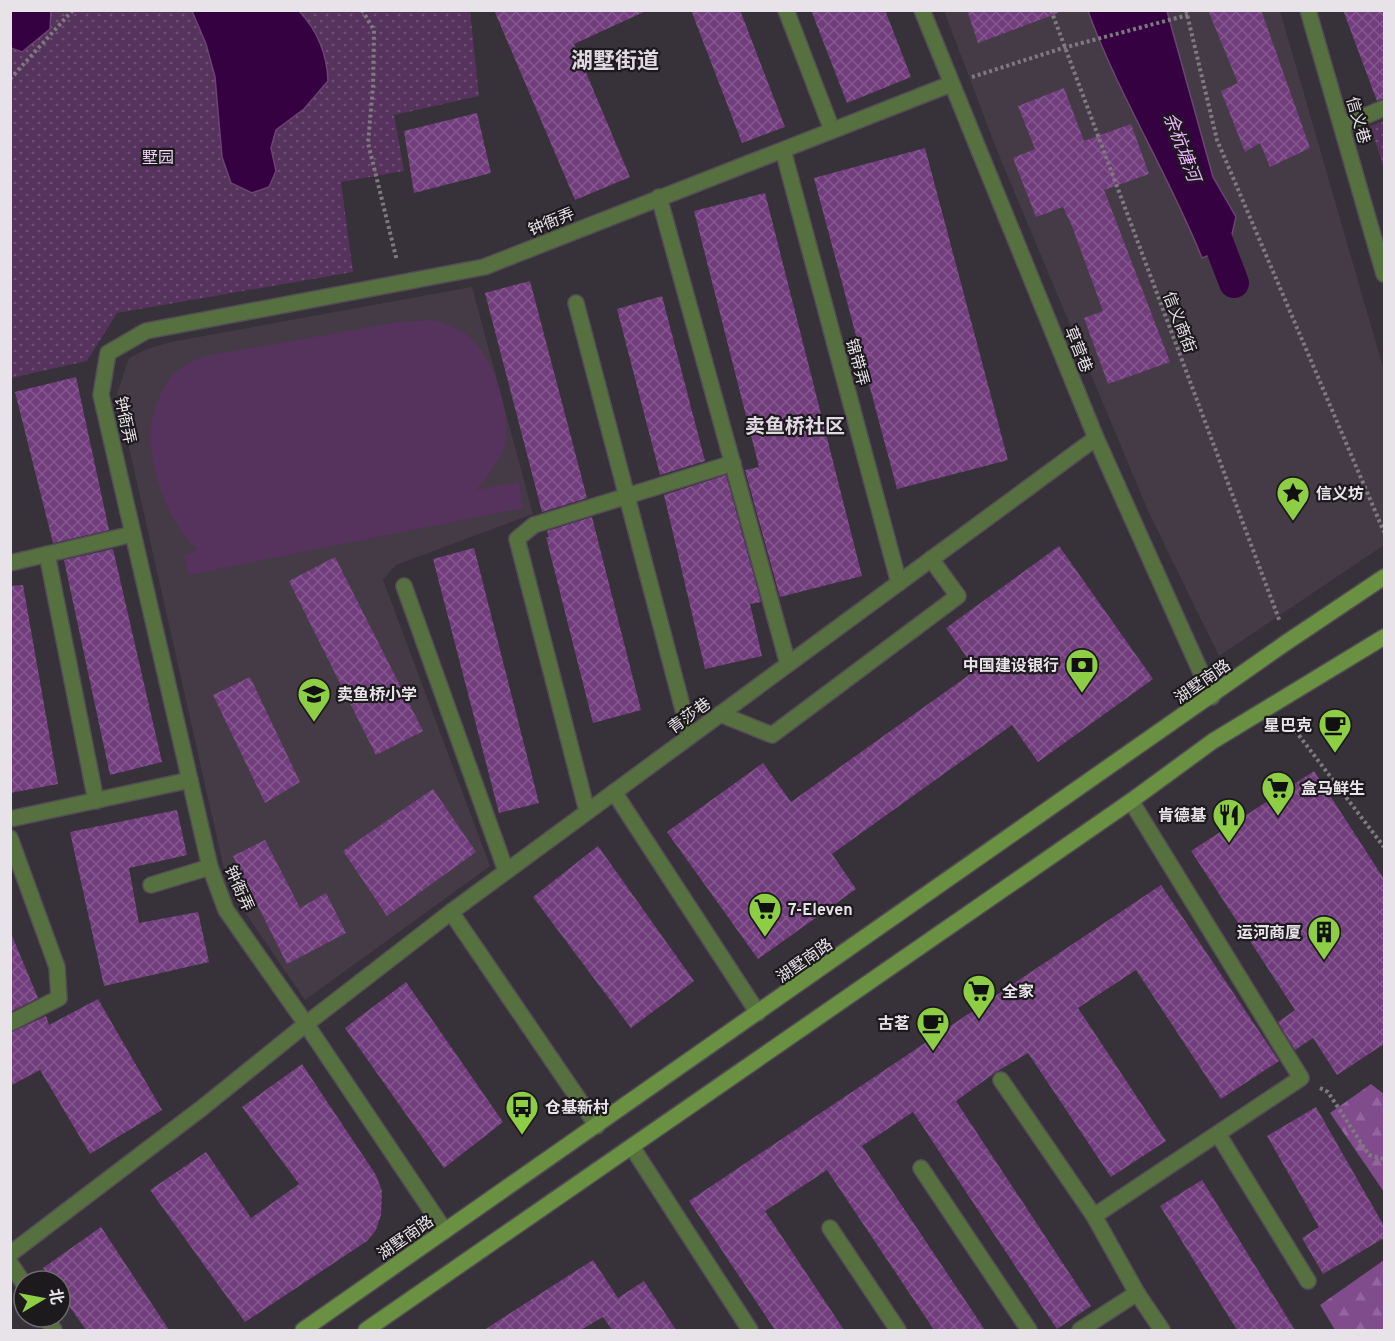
<svg xmlns="http://www.w3.org/2000/svg" width="1395" height="1341" font-family="Overpass,'Noto Sans SC',sans-serif">
<style>
.built{fill:#453b47}
.forest{fill:url(#forest-firs)}
.park{fill:url(#park-dots)}
.pitch{fill:#55335c}
.water{fill:#360140;stroke:#6b4572;stroke-width:1.5}
.lines{fill:none;stroke-linecap:round;stroke-linejoin:round}
.canal{stroke:#360140;stroke-width:30}
.building{fill:url(#building-cross-hatch)}
.service-casing{stroke:#534d55;stroke-width:18}
.minor-casing{stroke:#534d55;stroke-width:18}
.secondary-casing{stroke:#534d55;stroke-width:18}
.path{stroke:#7f7a80;stroke-width:4;stroke-dasharray:3 3;stroke-linecap:butt}
.service{stroke:#57703f;stroke-width:15}
.minor{stroke:#57703f;stroke-width:15}
.secondary{stroke:#699141;stroke-width:15}
.labels{text-anchor:middle;stroke-width:4.5;stroke-linejoin:round;paint-order:stroke}
.street-label{font-size:16px;fill:#e7e3e8;stroke:#1d1a1e}
.park-label{font-size:16px;fill:#f1d3f7;stroke:#1d1a1e}
.poi-label{font-size:16px;font-weight:bold;fill:#e7e3e8;stroke:#1d1a1e;text-anchor:start}
.water-label{font-size:18px;font-style:italic;fill:#edb3fa;stroke:#1d1a1e}
.quarter-label{font-size:20px;font-weight:bold;fill:#e0d8e2;stroke:#1d1a1e}
.district-label{font-size:22px;font-weight:bold;fill:#e0d8e2;stroke:#1d1a1e}
</style>
<defs>
<pattern id="forest-firs" width="22" height="20" patternUnits="userSpaceOnUse" patternTransform="scale(1.5)"><rect width="22" height="20" fill="#804c8c"/><path d="M5 1l3.5 6h-7zM16 11l3.5 6h-7z" fill="#92669c"/></pattern>
<pattern id="park-dots" width="8" height="8" patternUnits="userSpaceOnUse" patternTransform="scale(1.5)"><rect width="8" height="8" fill="#55335c"/><path d="M2 2h.1M6 6h.1" fill="none" stroke="#6d5073" stroke-width="1.8" stroke-linecap="round"/></pattern>
<pattern id="building-cross-hatch" width="8" height="8" patternUnits="userSpaceOnUse" patternTransform="scale(1.5)"><rect width="8" height="8" fill="#713d7c"/><path d="M0 0l8 8M0 8l8-8" fill="none" stroke="#85598f"/></pattern>
</defs>
<rect width="100%" height="100%" fill="#373139"/>
<g class="built">
<path d="M 944,11 L 1280,11 L 1384,371 L 1384,545 L 1219,656 L 1149,513 L 998,153 Z"/>
<path d="M 472,287 L 533,514 L 396,565 L 383,580 L 490,866 L 305,1000 L 242,908 L 224,869 L 117,394 L 129,358 L 147,349 L 171,342 Z"/>
</g>
<g class="forest">
<path d="M 1371,1084 L 1384,1094 L 1384,1192 L 1330,1113 Z"/>
<path d="M 1384,1260 L 1384,1330 L 1335,1330 L 1320,1305 Z"/>
</g>
<g class="park">
<path d="M 10,11 L 470,11 L 479,96 L 394,115 L 404,171 L 341,182 L 353,272 L 117,313 L 87,361 L 11,378 Z"/>
<path d="M 1384,121 L 1384,168 L 1370,126 Z"/>
</g>
<path class="pitch" d="M 434,320 C 444,323 455,327 464,333 C 492,352 509,406 506,438 C 504,458 488,475 476,490 L 519,482 L 523,508 L 188,575 L 184,555 L 198,550 C 171,529 151,472 150,438 C 149,421 159,392 170,378 C 179,367 192,361 205,356 L 399,322 Z"/>
<g class="water">
<path d="M 11,10 L 51,11 L 50,29 L 22,52 L 11,48 Z"/>
<path d="M 192,11 L 299,11 C 318,31 327,53 328,81 L 304,109 L 276,130 L 271,148 L 276,171 L 269,187 L 252,193 L 231,183 L 222,157 L 215,77 L 206,44 Z"/>
<path d="M 1088,11 L 1167,11 L 1213,177 L 1236,217 L 1229,247 L 1202,258 C 1168,173 1119,96 1088,11 Z"/>
</g>
<g class="lines">
<path class="canal" d="M 1207,212 L 1234,283"/>
</g>
<g class="building">
<path d="M 494,10 L 648,10 L 574,44 L 630,177 L 575,200 Z"/>
<path d="M 691,10 L 740,10 L 785,127 L 742,143 Z"/>
<path d="M 811,10 L 885,10 L 911,77 L 847,103 Z"/>
<path d="M 967,10 L 1057,10 L 1058,13 L 978,43 Z"/>
<path d="M 1208,10 L 1261,10 L 1310,148 L 1270,167 L 1260,143 L 1245,152 L 1221,91 L 1238,83 Z"/>
<path d="M 1343,10 L 1384,10 L 1384,98 L 1377,101 Z"/>
<path d="M 1064,88 L 1084,141 L 1131,124 L 1149,174 L 1104,190 L 1170,362 L 1108,384 L 1084,318 L 1103,311 L 1072,226 L 1063,207 L 1036,217 L 1013,158 L 1035,149 L 1018,106 Z"/>
<path d="M 477,113 L 491,173 L 414,193 L 404,131 Z"/>
<path d="M 925,148 L 1008,460 L 897,489 L 814,178 Z"/>
<path d="M 765,193 L 862,576 L 780,597 L 745,470 L 759,467 L 694,211 Z"/>
<path d="M 530,281 L 587,498 L 542,512 L 485,293 Z"/>
<path d="M 662,296 L 705,461 L 660,475 L 617,309 Z"/>
<path d="M 76,377 L 109,530 L 53,543 L 15,392 Z"/>
<path d="M 726,475 L 761,602 L 750,604 L 762,656 L 705,669 L 664,495 Z"/>
<path d="M 592,517 L 641,710 L 593,723 L 546,537 L 549,537 L 547,531 Z"/>
<path d="M 1059,546 L 1153,679 L 1038,762 L 1012,725 L 832,854 L 856,889 L 758,959 L 667,832 L 763,763 L 791,802 L 976,670 L 946,628 Z"/>
<path d="M 474,548 L 539,803 L 499,813 L 433,559 Z"/>
<path d="M 113,549 L 162,762 L 110,775 L 64,560 Z"/>
<path d="M 335,557 L 423,731 L 376,755 L 289,581 Z"/>
<path d="M 23,585 L 58,784 L 10,793 L 10,586 Z"/>
<path d="M 250,677 L 300,782 L 265,803 L 213,695 Z"/>
<path d="M 1314,771 L 1384,879 L 1384,1044 L 1337,1075 L 1313,1038 L 1295,1050 L 1278,1022 L 1295,1010 L 1191,851 Z"/>
<path d="M 433,789 L 476,852 L 387,916 L 343,851 Z"/>
<path d="M 177,810 L 187,855 L 129,868 L 139,923 L 198,912 L 209,962 L 104,986 L 70,832 Z"/>
<path d="M 265,840 L 300,908 L 326,893 L 346,933 L 287,964 L 233,856 Z"/>
<path d="M 598,846 L 694,981 L 631,1028 L 533,897 Z"/>
<path d="M 1161,885 L 1279,1061 L 1221,1099 L 1136,970 L 1078,1008 L 1166,1141 L 1111,1177 L 1028,1053 L 996,1072 L 956,1101 L 1091,1306 L 1057,1329 L 913,1112 L 862,1146 L 985,1330 L 934,1330 L 827,1170 L 765,1211 L 844,1330 L 775,1330 L 689,1201 Z"/>
<path d="M 10,931 L 38,998 L 10,1012 Z"/>
<path d="M 406,982 L 503,1122 L 444,1168 L 345,1028 Z"/>
<path d="M 98,999 L 162,1110 L 90,1154 L 40,1070 L 10,1086 L 10,1033 L 46,1016 L 49,1025 Z"/>
<path d="M 302,1064 L 376,1175 L 382,1191 L 381,1215 L 376,1230 L 367,1241 L 245,1322 L 150,1190 L 206,1152 L 251,1218 L 299,1184 L 242,1107 Z"/>
<path d="M 1316,1107 L 1384,1226 L 1384,1238 L 1323,1274 L 1302,1238 L 1319,1227 L 1267,1136 Z"/>
<path d="M 1202,1180 L 1295,1330 L 1237,1330 L 1160,1206 Z"/>
<path d="M 101,1227 L 169,1330 L 86,1330 L 60,1293 L 60,1281 L 52,1281 L 43,1268 Z"/>
<path d="M 593,1260 L 618,1298 L 644,1281 L 676,1330 L 612,1330 L 603,1317 L 581,1330 L 484,1330 Z"/>
</g>
<g class="lines">
<g class="service-casing">
<g id="service">
<path d="M 786,10 L 832,130"/>
<path d="M 1342,126 L 1384,108"/>
<path d="M 783,150 L 899,583"/>
<path d="M 659,197 L 788,664"/>
<path d="M 576,303 L 690,736"/>
<path d="M 47,554 L 96,801"/>
<path d="M 10,563 L 133,534"/>
<path d="M 404,586 L 506,871"/>
<path d="M 720,714 L 772,735 L 958,596 L 931,559"/>
<path d="M 614,792 L 758,1013"/>
<path d="M 1131,801 L 1301,1078 L 1094,1216 L 1137,1293 L 1162,1330"/>
<path d="M 587,811 L 517,539 L 534,525 L 733,463"/>
<path d="M 10,819 L 190,780"/>
<path d="M 10,838 L 57,967 L 59,998 L 10,1023"/>
<path d="M 151,885 L 210,867"/>
<path d="M 451,912 L 597,1126"/>
<path d="M 1001,1080 L 1094,1216"/>
<path d="M 1218,1134 L 1308,1281"/>
<path d="M 632,1147 L 750,1330"/>
<path d="M 921,1168 L 1029,1330"/>
<path d="M 830,1228 L 898,1330"/>
<path d="M 10,1254 L 202,1108 L 306,1024 L 226,910 L 210,867 L 101,395 L 108,353 L 146,331 L 484,267 L 951,84"/>
<path d="M 10,1263 L 24,1284"/>
<path d="M 46,1317 L 54,1330"/>
<path d="M 1080,1330 L 1137,1293"/>
</g>
</g>
<g class="minor-casing">
<g id="minor">
<path d="M 922,10 L 1096,438 L 1212,697"/>
<path d="M 1308,10 L 1384,274"/>
<path d="M 445,1231 L 306,1024 L 451,912 L 1096,438"/>
</g>
</g>
<g class="secondary-casing">
<g id="secondary">
<path d="M 303,1330 L 1287,642 L 1384,577"/>
<path d="M 366,1330 L 1131,801 L 1213,741 L 1384,637"/>
</g>
</g>
<g class="path">
<path d="M 362,10 L 374,30 L 373,87 L 368,143 L 397,261"/>
<path d="M 1051,10 L 1280,622"/>
<path d="M 1186,10 L 1217,140 L 1384,532"/>
<path d="M 972,77 L 1063,48 L 1188,15"/>
<path d="M 10,79 L 73,10"/>
<path d="M 1288,721 L 1384,847"/>
<path d="M 1320,1088 L 1328,1092 L 1369,1155 L 1384,1159"/>
</g>
<use href="#service" class="service"/>
<use href="#minor" class="minor"/>
<use href="#secondary" class="secondary"/>
</g>
<defs>
<g id="sight-pin" transform="scale(1.725)"><path d="M0 17L-7.5 6A9.5 9.5 0 1 1 7.5 6Z" fill="#8dce44" stroke="#1d1a1e"/><path d="M0-6L1.8-2.2L6-1.7L2.9 1.2L3.7 5.4L0 3.3L-3.7 5.4L-2.9 1.2L-6-1.7L-1.8-2.2Z" fill="#111"/></g>
<g id="bank-pin" transform="scale(1.725)"><path d="M0 17L-7.5 6A9.5 9.5 0 1 1 7.5 6Z" fill="#8dce44" stroke="#1d1a1e"/><path d="M-6-4H6V4H-6ZM0-2.3a2.3 2.3 0 1 0 0 4.6a2.3 2.3 0 1 0 0-4.6Z" fill="#111"/></g>
<g id="school-pin" transform="scale(1.725)"><path d="M0 17L-7.5 6A9.5 9.5 0 1 1 7.5 6Z" fill="#8dce44" stroke="#1d1a1e"/><path d="M0-5L7-2L0 1L-7-2ZM-4 1L0 2.5L4 1V4Q0 6-4 4Z" fill="#111"/></g>
<g id="cafe-pin" transform="scale(1.725)"><path d="M0 17L-7.5 6A9.5 9.5 0 1 1 7.5 6Z" fill="#8dce44" stroke="#1d1a1e"/><path d="M-5.5-4.5H6V0H3Q3 3.5 0 3.5H-2.5Q-5.5 3.5-5.5 0ZM3-3.2v2h1.7v-2ZM-6 4.5H4V6H-6Z" fill="#111"/></g>
<g id="supermarket-pin" transform="scale(1.725)"><path d="M0 17L-7.5 6A9.5 9.5 0 1 1 7.5 6Z" fill="#8dce44" stroke="#1d1a1e"/><path d="M-6-5.5h2.5l.6 2H6L4.5 2H-2.5L-4.4-4H-6ZM-1.5 3.2a1.3 1.3 0 1 0 .1 0ZM3 3.2a1.3 1.3 0 1 0 .1 0Z" fill="#111"/></g>
<g id="restaurant-pin" transform="scale(1.725)"><path d="M0 17L-7.5 6A9.5 9.5 0 1 1 7.5 6Z" fill="#8dce44" stroke="#1d1a1e"/><path d="M-5-6h1v4h1v-4h1v4h1v-4h1v5L-1.5 .5V6h-2V.5L-5-1ZM5-6V6H3V1.5H1.5Q1.5-4 5-6Z" fill="#111"/></g>
<g id="building-pin" transform="scale(1.725)"><path d="M0 17L-7.5 6A9.5 9.5 0 1 1 7.5 6Z" fill="#8dce44" stroke="#1d1a1e"/><path d="M-4-6H4V6H1V3H-1V6H-4ZM-2.5-4.3h1.7v1.8h-1.7ZM.8-4.3h1.7v1.8H.8ZM-2.5-1h1.7V.8h-1.7ZM.8-1h1.7V.8H.8Z" fill="#111"/></g>
<g id="bus-pin" transform="scale(1.725)"><path d="M0 17L-7.5 6A9.5 9.5 0 1 1 7.5 6Z" fill="#8dce44" stroke="#1d1a1e"/><path d="M-5-6H5V4H4V6H2V4H-2V6H-4V4H-5ZM-3.5-4V0h7V-4ZM-3.5 1.2v1.5H-2V1.2ZM2 1.2v1.5H3.5V1.2Z" fill="#111"/></g>
</defs>
<g fill-rule="evenodd">
<use href="#sight-pin" x="1293" y="493"/>
<use href="#bank-pin" x="1082" y="665"/>
<use href="#school-pin" x="314" y="694"/>
<use href="#cafe-pin" x="1335" y="725"/>
<use href="#supermarket-pin" x="1278" y="788"/>
<use href="#restaurant-pin" x="1229" y="815"/>
<use href="#supermarket-pin" x="765" y="909"/>
<use href="#building-pin" x="1324" y="932"/>
<use href="#supermarket-pin" x="979" y="991"/>
<use href="#cafe-pin" x="933" y="1023"/>
<use href="#bus-pin" x="522" y="1107"/>
</g>
<g class="labels">
<g class="street-label">
<text transform="translate(1359 120) rotate(74)" y="6">信义巷</text>
<text transform="translate(551 221) rotate(-22)" y="6">钟衙弄</text>
<text transform="translate(1180 322) rotate(69)" y="6">信义商街</text>
<text transform="translate(1079 349) rotate(68)" y="6">草营巷</text>
<text transform="translate(858 362) rotate(75)" y="6">锦带弄</text>
<text transform="translate(126 420) rotate(78)" y="6">钟衙弄</text>
<text transform="translate(1202 681) rotate(-35)" y="6">湖墅南路</text>
<text transform="translate(689 715) rotate(-36)" y="6">青莎巷</text>
<text transform="translate(240 888) rotate(66)" y="6">钟衙弄</text>
<text transform="translate(804 960) rotate(-35)" y="6">湖墅南路</text>
<text transform="translate(405 1237) rotate(-35)" y="6">湖墅南路</text>
</g>
<g class="park-label">
<text x="158" y="163">墅园</text>
</g>
<g class="poi-label">
<text x="1316" y="499">信义坊</text>
<text x="1059" y="671" text-anchor="end">中国建设银行</text>
<text x="337" y="700">卖鱼桥小学</text>
<text x="1312" y="731" text-anchor="end">星巴克</text>
<text x="1301" y="794">盒马鲜生</text>
<text x="1206" y="821" text-anchor="end">肯德基</text>
<text x="788" y="915">7-Eleven</text>
<text x="1301" y="938" text-anchor="end">运河商厦</text>
<text x="1002" y="997">全家</text>
<text x="910" y="1029" text-anchor="end">古茗</text>
<text x="545" y="1113">仓基新村</text>
</g>
<g class="water-label">
<text transform="translate(1182 147) rotate(69)" y="6">余杭塘河</text>
</g>
<g class="quarter-label">
<text x="795" y="433">卖鱼桥社区</text>
</g>
<g class="district-label">
<text x="615" y="68">湖墅街道</text>
</g>
</g>
<rect width="1395" height="1341" fill="none" stroke="#e7e3e8" stroke-width="24"/>
<g transform="translate(42 1299) rotate(80)"><circle r="28" fill="#1d1a1e" stroke="#6e6a6f" stroke-width="1.5"/>
<path d="M0-4.5L10 22L0 15L-10 22Z" fill="#8dce44"/>
<text y="-9" font-size="16" font-weight="bold" text-anchor="middle" fill="#e7e3e8">北</text>
</g>
</svg>
